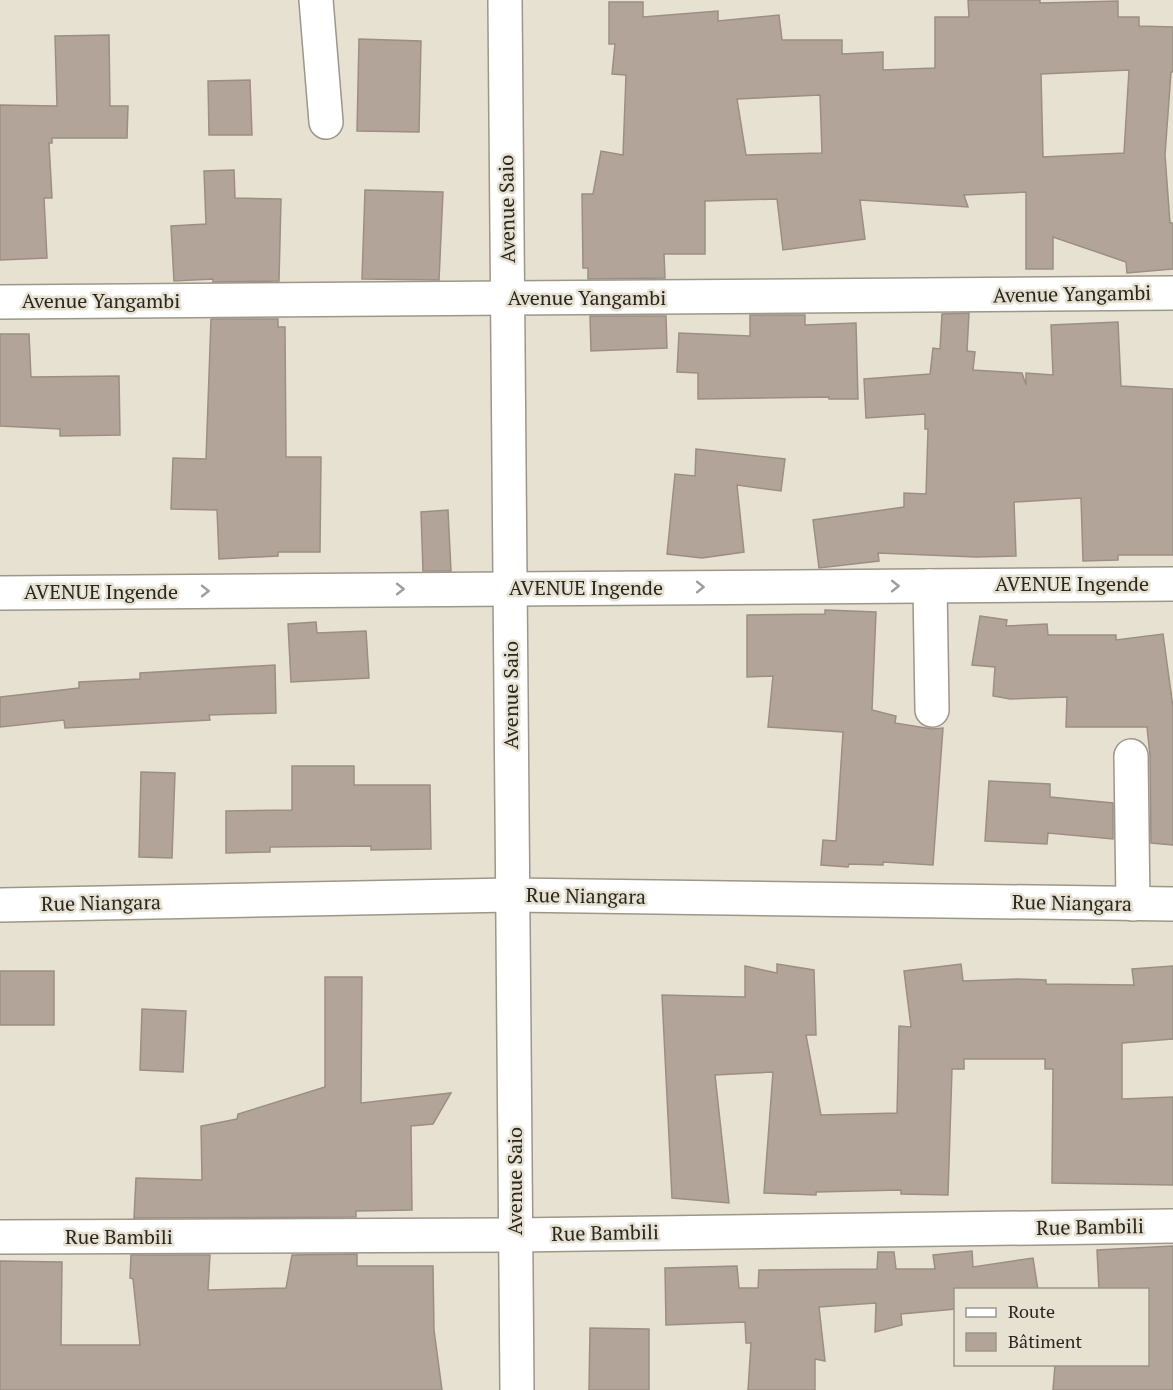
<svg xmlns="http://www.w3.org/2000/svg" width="1173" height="1390" font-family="'PT Serif',serif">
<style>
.building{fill:#b2a499;stroke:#9c8e84;stroke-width:1.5;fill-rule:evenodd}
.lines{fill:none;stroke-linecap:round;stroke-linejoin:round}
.minor-casing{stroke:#9d9788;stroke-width:36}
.minor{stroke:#fff;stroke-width:33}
.oneway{stroke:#9f9e9b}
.labels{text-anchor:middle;stroke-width:5;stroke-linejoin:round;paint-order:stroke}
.street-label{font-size:20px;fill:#292721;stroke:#e7e1d1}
</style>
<rect width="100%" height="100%" fill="#e7e1d1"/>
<g class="building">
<path d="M 968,0 L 1040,0 L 1040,3 L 1118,1 L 1118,17 L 1139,17 L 1139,26 L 1173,27 L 1173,72 L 1171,72 L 1165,155 L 1170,223 L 1173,223 L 1173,269 L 1127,273 L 1126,262 L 1053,237 L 1053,269 L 1026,269 L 1026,192 L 964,195 L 968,207 L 860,200 L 865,239 L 783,250 L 777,199 L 705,201 L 705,254 L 664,254 L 665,278 L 588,279 L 588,268 L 583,268 L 582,194 L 593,194 L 601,151 L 623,155 L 626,75 L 612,74 L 615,44 L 609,44 L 609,2 L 643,2 L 643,17 L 718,11 L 718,21 L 779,15 L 782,40 L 842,40 L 842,54 L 883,52 L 883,70 L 935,68 L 935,17 L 969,17 ZM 1129,70 L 1124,153 L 1043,157 L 1041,74 ZM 820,95 L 822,153 L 746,155 L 737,99 Z"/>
<path d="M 109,35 L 110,106 L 128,106 L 127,138 L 52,138 L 52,143 L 49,143 L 52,198 L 44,198 L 47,258 L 0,260 L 0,105 L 57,106 L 55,36 Z"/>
<path d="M 359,39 L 421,41 L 419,132 L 357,131 Z"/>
<path d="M 250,80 L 252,135 L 209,135 L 208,81 Z"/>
<path d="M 234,170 L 235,198 L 281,199 L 279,281 L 213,282 L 213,279 L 174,281 L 171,226 L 206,224 L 204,171 Z"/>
<path d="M 365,190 L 443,192 L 439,280 L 362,279 Z"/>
<path d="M 969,313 L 967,351 L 975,352 L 973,370 L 1022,373 L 1026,385 L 1026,373 L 1053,375 L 1051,325 L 1118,322 L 1121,386 L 1173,389 L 1173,555 L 1118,555 L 1118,560 L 1083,561 L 1081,498 L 1014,502 L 1016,556 L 976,557 L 878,553 L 879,561 L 819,568 L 813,520 L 904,507 L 904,493 L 926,494 L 928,429 L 925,429 L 925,414 L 866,418 L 864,379 L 930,374 L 933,348 L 940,349 L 942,314 Z"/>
<path d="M 750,315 L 805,315 L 805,325 L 856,323 L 858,399 L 829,399 L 829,397 L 698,399 L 698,373 L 677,372 L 679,333 L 750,336 Z"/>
<path d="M 590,316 L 666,316 L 667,348 L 591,351 Z"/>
<path d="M 211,319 L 278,319 L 278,327 L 285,327 L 286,457 L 321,457 L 320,552 L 278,552 L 278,556 L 219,559 L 217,510 L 171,509 L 173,458 L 206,459 Z"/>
<path d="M 0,334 L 29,334 L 31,377 L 119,376 L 120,435 L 60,436 L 60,429 L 0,426 Z"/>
<path d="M 696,449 L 785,459 L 781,491 L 737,485 L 744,552 L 702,558 L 667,554 L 675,474 L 695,476 Z"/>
<path d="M 448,510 L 451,571 L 423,571 L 421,512 Z"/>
<path d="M 825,610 L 876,612 L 872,710 L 896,716 L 895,723 L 932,729 L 943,728 L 933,865 L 883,862 L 883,865 L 849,864 L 848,867 L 821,865 L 823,840 L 836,841 L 843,732 L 768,727 L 773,676 L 747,677 L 747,615 L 825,614 Z"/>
<path d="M 980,616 L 1007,620 L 1006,626 L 1047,624 L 1048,635 L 1116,635 L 1116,640 L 1163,634 L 1173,707 L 1173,845 L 1151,843 L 1150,756 L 1147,727 L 1066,727 L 1067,697 L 1010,699 L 993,696 L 995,667 L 972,665 Z"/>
<path d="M 316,622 L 317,633 L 366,631 L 369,678 L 291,682 L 288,624 Z"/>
<path d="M 275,665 L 276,713 L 209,715 L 210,720 L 65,728 L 64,720 L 0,727 L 0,697 L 79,688 L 79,682 L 140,679 L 140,673 Z"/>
<path d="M 292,766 L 354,766 L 354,785 L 430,785 L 431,849 L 371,850 L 371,846 L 270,847 L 270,852 L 226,853 L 226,811 L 292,810 Z"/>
<path d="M 141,772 L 175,773 L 172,858 L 139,857 Z"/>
<path d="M 989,781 L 1050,784 L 1050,797 L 1113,803 L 1113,839 L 1048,833 L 1047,844 L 985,841 Z"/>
<path d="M 777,964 L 814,970 L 816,1035 L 806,1035 L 821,1115 L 897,1113 L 899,1026 L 911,1027 L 904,971 L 961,964 L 963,981 L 1019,979 L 1046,980 L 1046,984 L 1134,985 L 1132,969 L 1173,966 L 1173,1039 L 1122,1043 L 1122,1099 L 1173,1097 L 1173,1185 L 1052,1183 L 1053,1069 L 1045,1069 L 1045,1059 L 964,1059 L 964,1069 L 952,1069 L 948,1195 L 901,1194 L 901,1190 L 816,1192 L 816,1195 L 764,1193 L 773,1072 L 715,1075 L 729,1203 L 672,1198 L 662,995 L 745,997 L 745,966 L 777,973 Z"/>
<rect x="0" y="971" width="54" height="54"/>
<path d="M 325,977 L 362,977 L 361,1103 L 451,1093 L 433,1124 L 411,1126 L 412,1210 L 356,1211 L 356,1217 L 134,1218 L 136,1178 L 202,1180 L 201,1126 L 237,1119 L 238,1114 L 325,1087 Z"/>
<path d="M 142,1009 L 186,1011 L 183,1072 L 140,1070 Z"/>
<path d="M 1173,1246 L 1173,1390 L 1053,1390 L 1055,1365 L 1148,1365 L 1148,1290 L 1099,1290 L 1097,1250 Z"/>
<path d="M 972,1251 L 973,1267 L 1033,1258 L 1038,1290 L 956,1290 L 956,1309 L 901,1314 L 902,1325 L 875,1332 L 876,1303 L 819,1307 L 825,1361 L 815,1359 L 815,1390 L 748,1390 L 751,1343 L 746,1343 L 745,1322 L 666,1325 L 665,1268 L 737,1266 L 739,1288 L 758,1288 L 759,1270 L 877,1269 L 878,1252 L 894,1252 L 896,1269 L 935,1269 L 933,1255 Z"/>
<path d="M 357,1254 L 357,1266 L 433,1266 L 434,1330 L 442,1390 L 0,1390 L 0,1261 L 62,1262 L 61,1345 L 140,1345 L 133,1279 L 130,1278 L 131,1255 L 210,1255 L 208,1290 L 286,1288 L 292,1255 Z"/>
<path d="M 590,1328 L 649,1329 L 649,1390 L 589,1390 Z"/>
</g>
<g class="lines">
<g class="minor-casing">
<g id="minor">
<path d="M 316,0 L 326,122"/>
<path d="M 505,0 L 517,1390"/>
<path d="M 0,302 L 1173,293"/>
<path d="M 930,586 L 932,710"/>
<path d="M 0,593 L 1173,584"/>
<path d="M 1131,756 L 1133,904"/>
<path d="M 0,905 L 513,895 L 1173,904"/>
<path d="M 0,1237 L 515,1235 L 1173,1226"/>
</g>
</g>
<use href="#minor" class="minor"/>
</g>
<defs><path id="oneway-chevron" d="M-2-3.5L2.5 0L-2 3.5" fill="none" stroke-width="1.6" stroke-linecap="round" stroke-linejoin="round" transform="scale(1.5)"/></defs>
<g class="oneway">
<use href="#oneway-chevron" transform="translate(895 586)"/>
<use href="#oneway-chevron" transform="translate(700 587)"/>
<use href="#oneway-chevron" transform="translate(400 589)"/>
<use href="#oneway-chevron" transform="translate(205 591)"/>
</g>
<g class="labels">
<g class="street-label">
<text transform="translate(507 209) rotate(-91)" y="7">Avenue Saio</text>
<text transform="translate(1072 294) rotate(-1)" y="7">Avenue Yangambi</text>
<text x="587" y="305">Avenue Yangambi</text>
<text x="101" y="308">Avenue Yangambi</text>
<text x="1072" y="591">AVENUE Ingende</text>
<text x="586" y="595">AVENUE Ingende</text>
<text x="101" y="599">AVENUE Ingende</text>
<text transform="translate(511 695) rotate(-90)" y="7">Avenue Saio</text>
<text transform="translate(586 896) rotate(1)" y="7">Rue Niangara</text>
<text transform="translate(101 903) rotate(-1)" y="7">Rue Niangara</text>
<text transform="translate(1072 903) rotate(1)" y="7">Rue Niangara</text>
<text transform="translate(515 1181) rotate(-90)" y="7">Avenue Saio</text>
<text transform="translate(1090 1227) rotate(-1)" y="7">Rue Bambili</text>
<text transform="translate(605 1233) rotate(-1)" y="7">Rue Bambili</text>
<text x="119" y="1244">Rue Bambili</text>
</g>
</g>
<rect x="954" y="1288" width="195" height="78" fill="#e7e1d1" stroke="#9b978b" stroke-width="1.5"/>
<rect x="966" y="1308" width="30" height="9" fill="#ffffff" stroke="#9b978b" stroke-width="1.5"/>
<text x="1008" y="1318" font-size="18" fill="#292721">Route</text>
<rect x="966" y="1333" width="30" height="18" fill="#b2a499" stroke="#9b978b" stroke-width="1.5"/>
<text x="1008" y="1348" font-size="18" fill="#292721">Bâtiment</text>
</svg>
